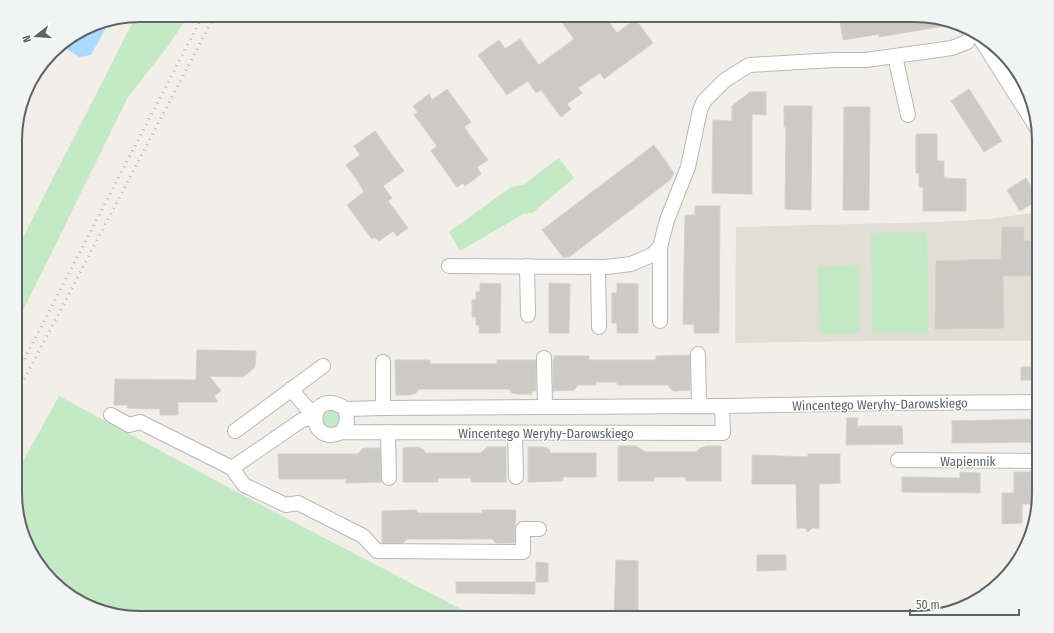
<svg xmlns="http://www.w3.org/2000/svg" width="1054" height="633" font-family="'Fira Sans Condensed',sans-serif">
<style>
.education{fill:#e1ded6}
.green{fill:#c5e8c5}
.water{fill:#aadaff}
.building{fill:#cccac5;stroke:#d6d1c6}
.lines{fill:none;stroke-linecap:round;stroke-linejoin:round}
.minor-casing{stroke:#b5b8bc;stroke-width:16}
.minor{stroke:#fff;stroke-width:14}
.rail{stroke:#b6b7b8;stroke-width:3;stroke-dasharray:1 5;stroke-linecap:butt}
.labels{text-anchor:middle;stroke-width:3;stroke-linejoin:round;paint-order:stroke}
.street-label{font-size:13px;fill:#5f6368;stroke:#fff}
.rim{fill:none;stroke:#5f6368;stroke-width:2}
</style>
<rect width="100%" height="100%" fill="#f1efe8"/>
<path class="education" d="M 1039,212 L 1039,341 L 871,341 L 735,343 L 736,227 L 939,222 L 989,219 Z"/>
<g class="green">
<path d="M 140,15 L 189,15 L 168,46 L 128,97 L 16,325 L 16,251 L 136,16 Z"/>
<path d="M 559,158 L 574,178 L 532,213 L 523,214 L 460,251 L 449,232 L 511,187 L 523,185 Z"/>
<path d="M 927,232 L 928,333 L 872,333 L 871,233 Z"/>
<path d="M 860,265 L 860,333 L 820,334 L 818,266 Z"/>
<path d="M 59,396 L 261,505 L 478,618 L 140,618 L 77,601 L 36,562 L 16,509 L 16,474 Z"/>
<path d="M 325,409 L 339,409 L 342,423 L 333,429 L 327,427 L 322,422 L 322,412 Z"/>
</g>
<path class="water" d="M 110,21 L 91,55 L 79,57 L 62,46 L 64,42 L 92,24 Z"/>
<g class="building">
<path d="M 557,15 L 604,15 L 617,33 L 635,19 L 653,43 L 604,79 L 600,73 L 578,88 L 582,93 L 567,104 L 571,109 L 561,117 L 541,90 L 536,93 L 528,81 L 507,95 L 478,55 L 499,40 L 505,49 L 520,39 L 539,65 L 574,39 Z"/>
<path d="M 839,15 L 914,15 L 950,25 L 879,37 L 879,34 L 843,40 Z"/>
<path d="M 447,89 L 471,122 L 464,127 L 488,160 L 477,167 L 481,174 L 465,186 L 463,183 L 457,187 L 431,151 L 437,146 L 414,115 L 418,113 L 413,106 L 429,94 L 432,100 Z"/>
<path d="M 969,89 L 1002,141 L 984,152 L 951,101 Z"/>
<path d="M 750,92 L 766,92 L 766,115 L 752,114 L 752,194 L 712,193 L 713,120 L 732,121 L 732,106 Z"/>
<path d="M 784,106 L 812,106 L 811,210 L 785,209 L 786,127 L 784,127 Z"/>
<path d="M 844,107 L 870,107 L 869,210 L 843,210 Z"/>
<path d="M 375,131 L 404,171 L 383,186 L 392,198 L 388,201 L 408,228 L 397,236 L 393,231 L 379,241 L 375,237 L 372,239 L 347,205 L 364,192 L 359,183 L 346,165 L 360,155 L 354,146 Z"/>
<path d="M 916,134 L 937,134 L 937,161 L 944,161 L 944,178 L 966,179 L 966,211 L 923,211 L 923,187 L 919,187 L 919,173 L 916,173 Z"/>
<path d="M 654,145 L 674,173 L 670,180 L 569,257 L 563,257 L 542,230 Z"/>
<path d="M 1026,178 L 1039,199 L 1020,211 L 1007,190 Z"/>
<path d="M 695,206 L 720,206 L 719,333 L 694,333 L 694,324 L 683,324 L 685,215 L 695,215 Z"/>
<path d="M 1002,227 L 1024,227 L 1024,241 L 1039,241 L 1039,276 L 1003,276 L 1004,328 L 935,329 L 936,261 L 1001,259 Z"/>
<path d="M 480,283 L 501,284 L 500,333 L 479,333 L 479,325 L 476,325 L 476,317 L 472,317 L 472,300 L 476,300 L 476,292 L 480,292 Z"/>
<path d="M 549,283 L 570,284 L 569,333 L 549,333 Z"/>
<path d="M 617,283 L 638,284 L 638,333 L 617,333 L 617,323 L 612,323 L 612,293 L 617,293 Z"/>
<path d="M 197,350 L 256,351 L 255,367 L 243,377 L 209,376 L 221,391 L 214,396 L 218,402 L 178,402 L 178,415 L 160,415 L 160,409 L 127,408 L 127,405 L 114,405 L 115,379 L 196,380 Z"/>
<path d="M 690,355 L 690,390 L 674,391 L 670,388 L 668,385 L 617,385 L 617,382 L 596,382 L 596,385 L 578,385 L 574,390 L 553,391 L 553,360 L 554,360 L 554,356 L 589,356 L 589,360 L 656,360 L 656,356 Z"/>
<path d="M 395,360 L 430,360 L 430,364 L 497,364 L 497,360 L 536,360 L 536,391 L 532,391 L 532,394 L 518,394 L 512,393 L 509,389 L 419,389 L 416,393 L 410,395 L 396,395 Z"/>
<rect x="1021" y="367" width="18" height="13"/>
<path d="M 847,418 L 858,418 L 857,426 L 902,426 L 903,444 L 846,445 Z"/>
<path d="M 1039,419 L 1039,442 L 952,443 L 952,421 Z"/>
<path d="M 618,446 L 636,446 L 645,452 L 696,452 L 700,448 L 707,446 L 721,446 L 721,481 L 686,481 L 686,477 L 654,477 L 654,481 L 618,481 Z"/>
<path d="M 418,447 L 424,450 L 426,453 L 481,453 L 487,447 L 506,447 L 506,482 L 471,482 L 471,478 L 438,478 L 438,482 L 403,482 L 403,448 Z"/>
<path d="M 528,447 L 544,447 L 549,449 L 550,453 L 596,453 L 596,477 L 563,477 L 563,481 L 528,482 Z"/>
<path d="M 363,448 L 380,448 L 381,482 L 346,483 L 346,479 L 279,479 L 278,454 L 358,454 Z"/>
<path d="M 808,454 L 840,454 L 840,483 L 819,484 L 819,528 L 812,528 L 808,532 L 805,528 L 797,528 L 796,484 L 752,484 L 752,455 L 808,457 Z"/>
<path d="M 960,472 L 980,473 L 980,493 L 902,492 L 902,477 L 960,478 Z"/>
<path d="M 1014,472 L 1039,472 L 1039,501 L 1038,504 L 1022,504 L 1022,523 L 1002,524 L 1002,493 L 1014,493 Z"/>
<path d="M 417,510 L 417,513 L 482,513 L 482,510 L 516,510 L 514,543 L 496,543 L 492,539 L 407,539 L 403,543 L 382,543 L 382,511 Z"/>
<path d="M 757,555 L 786,555 L 786,570 L 757,571 Z"/>
<path d="M 616,560 L 638,561 L 638,618 L 614,618 Z"/>
<path d="M 536,562 L 548,563 L 548,582 L 536,582 Z"/>
<path d="M 456,582 L 535,582 L 535,594 L 456,593 Z"/>
</g>
<g class="lines">
<g class="minor-casing">
<g id="minor">
<path d="M 976,32 L 1037,128"/>
<path d="M 895,56 L 908,115"/>
<path d="M 449,266 L 606,267 L 631,264 L 652,255 L 660,247 L 667,220 L 688,167 L 700,110 L 704,101 L 725,80 L 749,65 L 835,60 L 866,60 L 952,48 L 967,42 L 974,31"/>
<path d="M 527,266 L 528,315"/>
<path d="M 598,267 L 599,327"/>
<path d="M 660,321 L 660,247"/>
<path d="M 698,354 L 699,406"/>
<path d="M 544,358 L 545,407"/>
<path d="M 383,362 L 383,408"/>
<path d="M 291,389 L 306,407 L 316,412"/>
<path d="M 722,406 L 889,403 L 1039,402"/>
<path d="M 111,415 L 129,425 L 140,422 L 232,468 L 244,485 L 286,505 L 298,503 L 363,536 L 377,551 L 523,552 L 523,529 L 539,529"/>
<path d="M 235,431 L 323,366"/>
<path d="M 342,432 L 347,422 L 346,409 C 307,383 305,449 342,432 L 723,433 L 722,406 L 383,408 L 346,409"/>
<path d="M 388,432 L 389,478"/>
<path d="M 515,433 L 516,477"/>
<path d="M 898,460 L 1039,461"/>
<path d="M 232,468 L 302,420 L 315,417"/>
</g>
</g>
<use href="#minor" class="minor"/>
<g class="rail">
<path d="M 16,375 L 203,15"/>
<path d="M 16,395 L 215,15"/>
</g>
</g>
<g class="labels">
<g class="street-label">
<text transform="translate(880 404) rotate(-1)" y="5">Wincentego Weryhy-Darowskiego</text>
<text x="546" y="438">Wincentego Weryhy-Darowskiego</text>
<text x="968" y="466">Wapiennik</text>
</g>
</g>
<path d="M0 0H1054V633H0ZM140 22H914A118 118 0 0 1 1032 140V493A118 118 0 0 1 914 611H140A118 118 0 0 1 22 493V140A118 118 0 0 1 140 22Z" fill="#f2f3f3" fill-rule="evenodd"/>
<path class="rim" d="M140 22H914A118 118 0 0 1 1032 140V493A118 118 0 0 1 914 611H140A118 118 0 0 1 22 493V140A118 118 0 0 1 140 22Z"/>
<g transform="translate(36 36) rotate(253)" stroke="#ffffff" stroke-width="3" paint-order="stroke">
<path d="M0-3L7 15L0 10L-7 15Z" fill="#5f6368"/>
<text y="-6" font-size="11" font-weight="bold" text-anchor="middle" fill="#5f6368">N</text>
</g>
<path d="M910 609v6h109v-6" fill="none" stroke="#5f6368" stroke-width="2"/>
<text x="916" y="609" font-size="12" fill="#5f6368" stroke="#ffffff" stroke-width="3" paint-order="stroke">50 m</text>
</svg>
